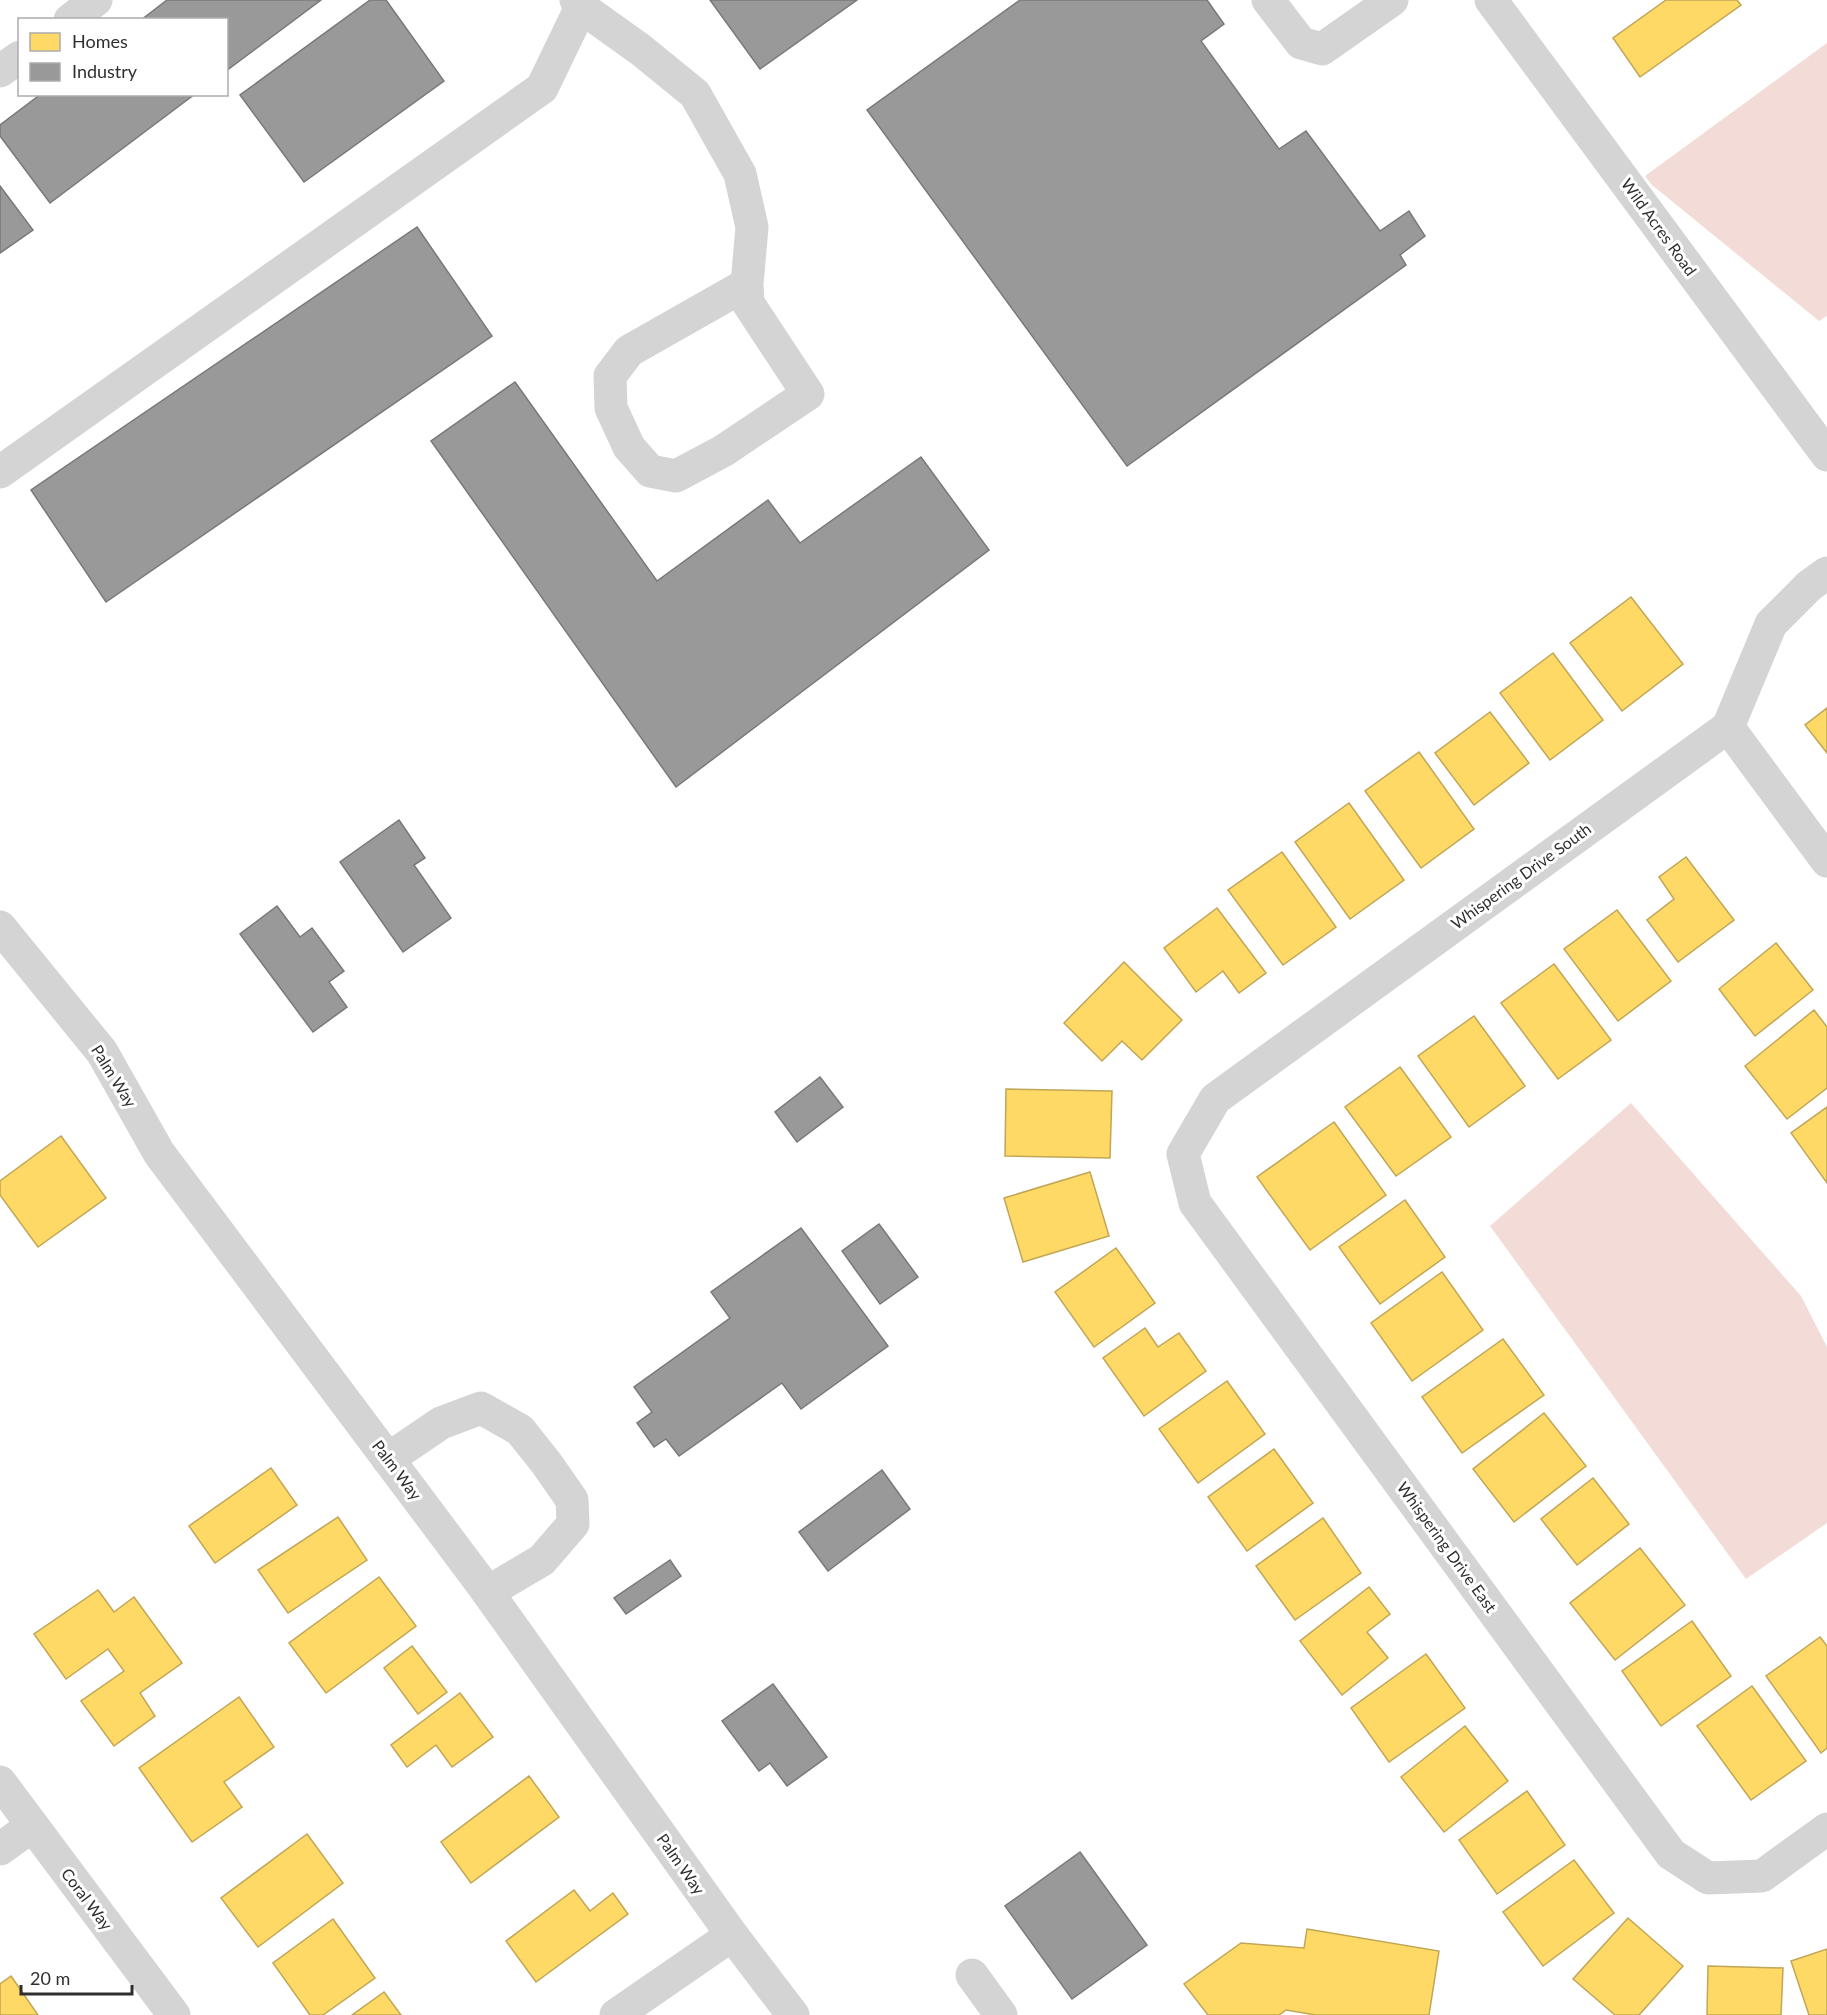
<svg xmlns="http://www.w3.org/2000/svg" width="1827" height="2015" font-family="Lato,sans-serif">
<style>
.water{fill:#f3dcd7}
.homes{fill:#ffd966;stroke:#c1a656;stroke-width:1.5}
.industry{fill:#999;stroke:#797979;stroke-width:1.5}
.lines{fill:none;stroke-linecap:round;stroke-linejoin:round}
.minor{stroke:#d4d4d4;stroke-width:33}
.labels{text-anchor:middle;stroke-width:6;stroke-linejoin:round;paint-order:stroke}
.street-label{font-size:16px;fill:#2f2f2f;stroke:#fff}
</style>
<rect width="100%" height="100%" fill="#fff"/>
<g class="water">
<path d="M 1827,43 L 1827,316 L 1819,321 L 1652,185 L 1645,176 Z"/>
<path d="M 1631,1103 L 1801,1296 L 1827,1347 L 1827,1523 L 1746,1579 L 1490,1226 Z"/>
</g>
<g class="homes">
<path d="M 1666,0 L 1737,0 L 1741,5 L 1640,77 L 1613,38 Z"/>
<path d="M 1631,597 L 1683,664 L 1622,711 L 1570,643 Z"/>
<path d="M 1553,653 L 1603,720 L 1550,760 L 1500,693 Z"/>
<path d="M 1827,708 L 1827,753 L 1805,725 Z"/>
<path d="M 1490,712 L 1529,763 L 1474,805 L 1435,753 Z"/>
<path d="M 1419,752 L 1474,829 L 1421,868 L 1365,791 Z"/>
<path d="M 1349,803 L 1404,880 L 1350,919 L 1295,842 Z"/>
<path d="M 1282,852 L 1336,927 L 1283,965 L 1228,890 Z"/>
<path d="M 1686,857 L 1734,920 L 1678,962 L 1647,920 L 1674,899 L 1659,877 Z"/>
<path d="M 1217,908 L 1266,973 L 1239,993 L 1223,971 L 1196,992 L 1164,948 Z"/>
<path d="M 1617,910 L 1671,981 L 1618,1021 L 1564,949 Z"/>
<path d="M 1776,943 L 1813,990 L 1755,1036 L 1719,989 Z"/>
<path d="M 1124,962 L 1182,1020 L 1142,1060 L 1122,1041 L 1102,1061 L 1064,1023 Z"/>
<path d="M 1554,964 L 1611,1040 L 1558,1079 L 1501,1003 Z"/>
<path d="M 1814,1010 L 1827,1027 L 1827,1088 L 1787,1119 L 1745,1066 Z"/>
<path d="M 1474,1016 L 1525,1086 L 1469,1127 L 1418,1056 Z"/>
<path d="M 1400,1067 L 1451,1137 L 1396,1176 L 1345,1107 Z"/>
<path d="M 1006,1089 L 1112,1091 L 1110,1158 L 1005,1156 Z"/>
<path d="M 1827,1107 L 1827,1183 L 1791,1133 Z"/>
<path d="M 1334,1122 L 1386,1195 L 1310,1250 L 1257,1177 Z"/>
<path d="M 61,1136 L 106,1198 L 38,1247 L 0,1195 L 0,1181 Z"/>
<path d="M 1090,1172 L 1109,1236 L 1023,1262 L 1004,1198 Z"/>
<path d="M 1405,1200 L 1445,1257 L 1380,1304 L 1339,1247 Z"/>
<path d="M 1116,1248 L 1155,1303 L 1094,1347 L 1055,1292 Z"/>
<path d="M 1442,1272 L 1483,1330 L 1412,1381 L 1371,1323 Z"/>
<path d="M 1145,1328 L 1158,1347 L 1179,1333 L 1206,1371 L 1144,1416 L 1103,1358 Z"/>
<path d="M 1503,1339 L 1544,1395 L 1462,1453 L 1422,1397 Z"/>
<path d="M 1227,1381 L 1265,1434 L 1198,1483 L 1159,1429 Z"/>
<path d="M 1544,1413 L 1586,1466 L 1514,1522 L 1473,1469 Z"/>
<path d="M 1274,1449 L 1313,1503 L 1247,1551 L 1208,1497 Z"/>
<path d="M 271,1468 L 297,1505 L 215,1563 L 189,1526 Z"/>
<path d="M 1593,1478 L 1629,1524 L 1577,1565 L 1541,1519 Z"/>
<path d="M 338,1517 L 367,1560 L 288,1613 L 258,1570 Z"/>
<path d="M 1323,1518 L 1361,1573 L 1295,1620 L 1256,1566 Z"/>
<path d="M 1640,1548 L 1685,1605 L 1615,1660 L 1570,1603 Z"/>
<path d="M 379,1577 L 416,1626 L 326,1693 L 289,1643 Z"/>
<path d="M 1369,1587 L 1390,1614 L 1367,1632 L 1388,1658 L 1342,1695 L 1300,1641 Z"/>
<path d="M 98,1590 L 114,1612 L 134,1597 L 182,1663 L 140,1693 L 155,1716 L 114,1746 L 81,1701 L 124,1671 L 108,1649 L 66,1679 L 34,1634 Z"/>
<path d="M 1692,1621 L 1731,1676 L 1661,1726 L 1622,1671 Z"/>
<path d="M 1820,1637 L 1827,1646 L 1827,1748 L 1821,1753 L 1766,1676 Z"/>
<path d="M 412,1646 L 447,1692 L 418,1714 L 384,1668 Z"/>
<path d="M 1426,1654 L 1465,1708 L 1389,1762 L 1351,1708 Z"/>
<path d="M 1752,1686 L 1806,1761 L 1751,1800 L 1697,1726 Z"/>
<path d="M 460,1693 L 493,1737 L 452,1767 L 436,1745 L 407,1767 L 391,1745 Z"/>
<path d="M 239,1697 L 274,1747 L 224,1782 L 242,1807 L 192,1842 L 139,1768 Z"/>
<path d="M 1465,1726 L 1508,1781 L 1444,1832 L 1401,1777 Z"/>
<path d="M 529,1776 L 559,1817 L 471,1883 L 441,1842 Z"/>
<path d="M 1527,1791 L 1565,1845 L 1497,1894 L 1459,1840 Z"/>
<path d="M 307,1834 L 343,1883 L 258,1947 L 221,1898 Z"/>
<path d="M 1574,1860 L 1614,1913 L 1543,1966 L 1503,1912 Z"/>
<path d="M 574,1890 L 590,1911 L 613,1893 L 628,1914 L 536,1982 L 506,1941 Z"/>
<path d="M 1628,1918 L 1683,1966 L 1639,2015 L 1615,2015 L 1573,1979 Z"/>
<path d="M 333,1919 L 375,1978 L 323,2015 L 310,2015 L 273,1963 Z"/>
<path d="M 1307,1929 L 1439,1951 L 1429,2015 L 1316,2015 L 1286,2010 L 1279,2015 L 1208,2015 L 1184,1984 L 1241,1943 L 1304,1948 Z"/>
<path d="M 1827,1949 L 1827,2015 L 1809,2015 L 1791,1961 Z"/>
<path d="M 1708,1966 L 1783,1968 L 1781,2015 L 1707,2015 Z"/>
<path d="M 11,1976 L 38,2015 L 0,2015 L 0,1984 Z"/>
<path d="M 384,1992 L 401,2015 L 352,2015 Z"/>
</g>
<g class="industry">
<path d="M 167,0 L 321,0 L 226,71 L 226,20 L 141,20 Z"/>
<path d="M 370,0 L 386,0 L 444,81 L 304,182 L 240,95 Z"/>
<path d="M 710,0 L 857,0 L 760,69 Z"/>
<path d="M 1020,0 L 1207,0 L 1224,24 L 1201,41 L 1279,149 L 1306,131 L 1380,231 L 1409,211 L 1425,236 L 1400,255 L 1406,265 L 1127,466 L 867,110 Z"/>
<path d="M 41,94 L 195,94 L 50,203 L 0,136 L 0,125 Z"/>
<path d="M 0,186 L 33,230 L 0,253 Z"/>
<path d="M 417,227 L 492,336 L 106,602 L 31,490 Z"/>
<path d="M 515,382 L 657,581 L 768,500 L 800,543 L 921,457 L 989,550 L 676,787 L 431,441 Z"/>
<path d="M 399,820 L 425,858 L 414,865 L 451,918 L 403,952 L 340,862 Z"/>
<path d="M 277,906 L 300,937 L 312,928 L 344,971 L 329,982 L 347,1007 L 313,1032 L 240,934 Z"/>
<path d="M 820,1077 L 843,1107 L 797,1142 L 775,1112 Z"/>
<path d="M 879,1224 L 918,1277 L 880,1304 L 842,1251 Z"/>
<path d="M 801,1228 L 888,1346 L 801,1409 L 782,1383 L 679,1456 L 666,1439 L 654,1447 L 637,1423 L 652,1412 L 634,1387 L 730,1318 L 711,1292 Z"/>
<path d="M 882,1470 L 910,1509 L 828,1571 L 799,1532 Z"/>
<path d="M 670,1560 L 681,1576 L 626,1614 L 614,1598 Z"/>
<path d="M 773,1684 L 827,1757 L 787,1786 L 770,1763 L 759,1771 L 722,1721 Z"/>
<path d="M 1080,1852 L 1147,1945 L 1072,1999 L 1005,1906 Z"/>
</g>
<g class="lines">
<g class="minor">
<path d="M 576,0 L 581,7 L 641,50 L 695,94 L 740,174 L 752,227 L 747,284 L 748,303 L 808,394 L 723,451 L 676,476 L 650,471 L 629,447 L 611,408 L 610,376 L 629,351 L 747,284"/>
<path d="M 1268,0 L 1301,43 L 1322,49 L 1392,0"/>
<path d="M 1491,0 L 1827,455"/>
<path d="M 70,20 L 96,0"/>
<path d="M 0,71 L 20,57"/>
<path d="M 0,472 L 542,88 L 581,7"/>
<path d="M 1827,573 L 1809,586 L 1771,624 L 1728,727 L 1215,1099 L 1183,1154 L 1195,1203 L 1671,1854 L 1708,1878 L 1762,1876 L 1827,1829"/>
<path d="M 1728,727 L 1827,861"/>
<path d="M 0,927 L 102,1052 L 159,1153 L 481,1583 L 732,1935 L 793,2015"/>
<path d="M 388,1459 L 441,1423 L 481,1408 L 520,1430 L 547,1464 L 572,1500 L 573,1524 L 542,1560 L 488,1592"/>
<path d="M 0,1782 L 174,2015"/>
<path d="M 0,1849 L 32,1826"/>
<path d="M 972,1975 L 1001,2015"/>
<path d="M 616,2015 L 732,1935"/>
</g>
</g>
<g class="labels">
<g class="street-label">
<text transform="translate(1659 227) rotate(54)" y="6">Wild Acres Road</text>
<text transform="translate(1521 876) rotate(-36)" y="6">Whispering Drive South</text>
<text transform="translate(114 1076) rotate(58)" y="6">Palm Way</text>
<text transform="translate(397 1470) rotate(53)" y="6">Palm Way</text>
<text transform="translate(1447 1547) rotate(54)" y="6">Whispering Drive East</text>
<text transform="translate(681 1864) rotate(55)" y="6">Palm Way</text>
<text transform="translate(87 1899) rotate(53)" y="6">Coral Way</text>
</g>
</g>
<rect x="18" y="18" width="210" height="78" fill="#ffffff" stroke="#acacac" stroke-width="1.5"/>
<rect x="30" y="33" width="30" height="18" fill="#ffd966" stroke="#acacac" stroke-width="1.5"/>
<text x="72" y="48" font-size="18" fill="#2f2f2f">Homes</text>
<rect x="30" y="63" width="30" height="18" fill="#999999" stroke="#acacac" stroke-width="1.5"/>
<text x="72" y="78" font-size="18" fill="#2f2f2f">Industry</text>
<path d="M21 1985v9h111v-9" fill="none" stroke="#2f2f2f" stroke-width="3"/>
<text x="30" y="1985" font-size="18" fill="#2f2f2f" stroke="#ffffff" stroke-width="4.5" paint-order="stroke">20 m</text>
</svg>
